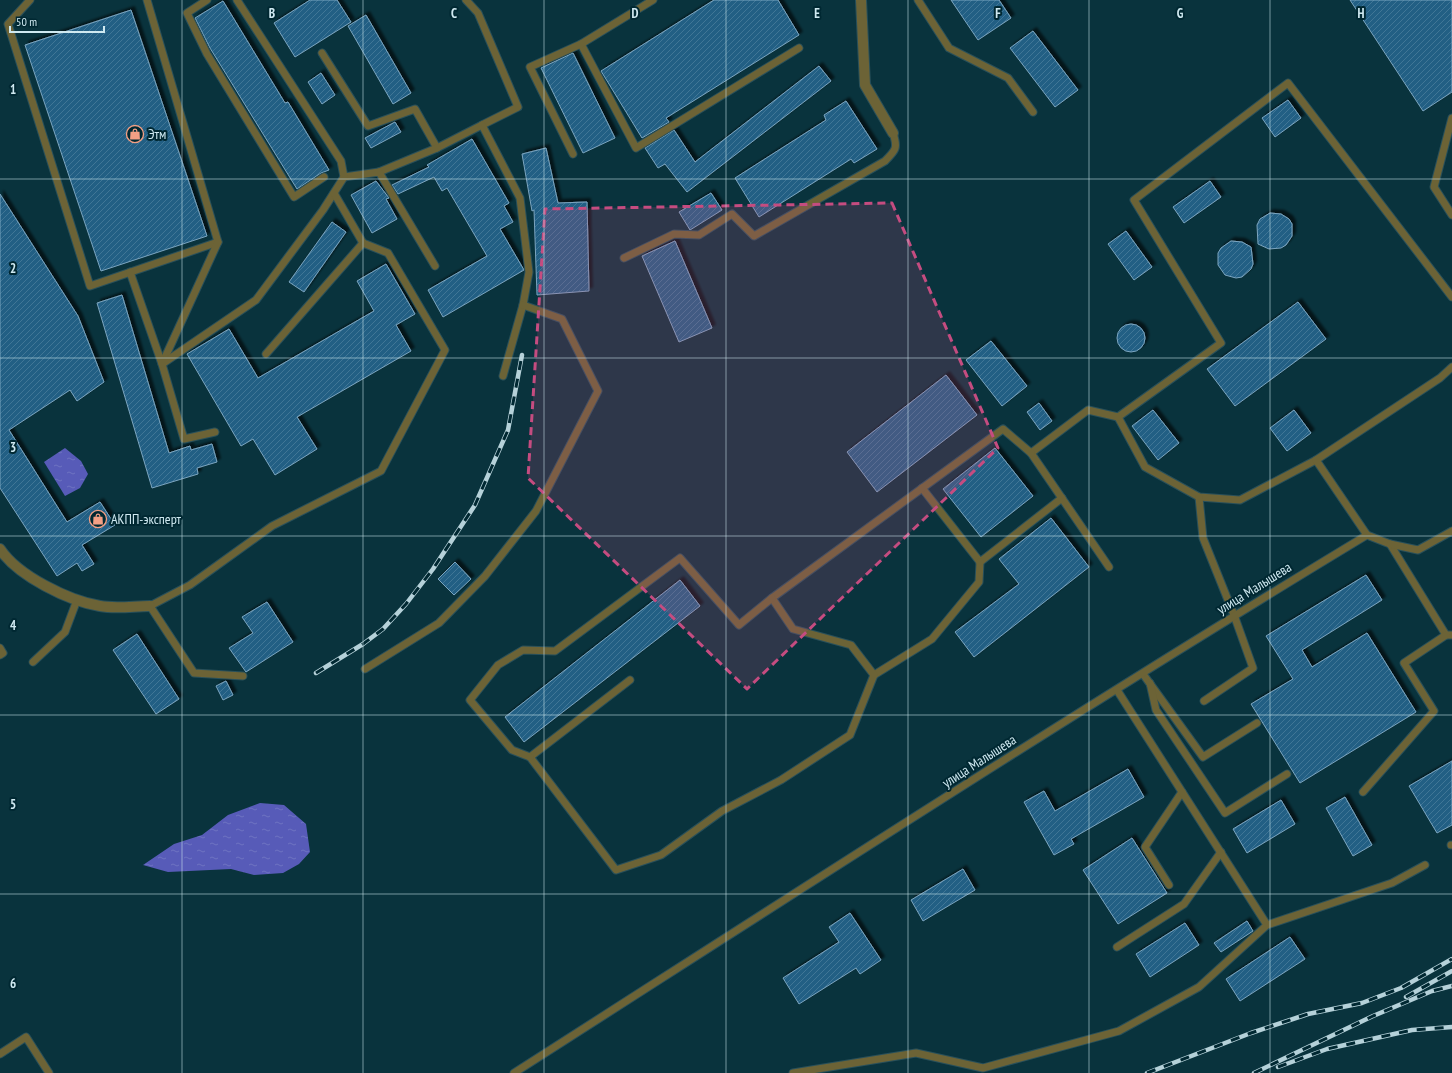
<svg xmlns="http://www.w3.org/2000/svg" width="1452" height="1073" font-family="'PT Sans Narrow',sans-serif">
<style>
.water{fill:url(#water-ripples)}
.building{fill:url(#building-hatch);stroke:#7ca5c0;filter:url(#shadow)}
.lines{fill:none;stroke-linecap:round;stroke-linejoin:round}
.lane-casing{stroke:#29505a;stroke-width:9}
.street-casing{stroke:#29505a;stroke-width:12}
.lane{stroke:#6c6336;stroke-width:7}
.street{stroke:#6c6336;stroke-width:10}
.rail-casing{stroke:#b5d1d9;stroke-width:4.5}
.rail{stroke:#002832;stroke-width:3;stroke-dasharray:9;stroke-linecap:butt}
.marked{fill:#c54c80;fill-opacity:0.2;stroke:#c54c80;stroke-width:3;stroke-dasharray:8 5;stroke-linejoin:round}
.grid{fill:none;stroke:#cfe9f1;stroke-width:1;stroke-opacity:0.55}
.labels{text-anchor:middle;stroke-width:4;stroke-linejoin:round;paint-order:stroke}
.poi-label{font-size:14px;fill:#cfe9f1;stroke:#002832;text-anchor:start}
.street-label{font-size:14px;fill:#cfe9f1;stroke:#002832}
.grid-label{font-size:13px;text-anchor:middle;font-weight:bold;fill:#cfe9f1;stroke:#002832;stroke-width:4;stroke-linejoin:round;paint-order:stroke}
</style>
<defs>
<pattern id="water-ripples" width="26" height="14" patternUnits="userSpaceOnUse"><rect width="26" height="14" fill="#575bb8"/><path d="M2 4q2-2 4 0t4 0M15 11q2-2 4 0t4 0" fill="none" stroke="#6e73c2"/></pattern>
<pattern id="building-hatch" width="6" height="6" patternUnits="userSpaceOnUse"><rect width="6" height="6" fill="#205f84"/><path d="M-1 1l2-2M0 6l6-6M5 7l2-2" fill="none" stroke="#3f7696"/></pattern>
<filter id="shadow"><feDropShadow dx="3.5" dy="-3.5" stdDeviation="1" flood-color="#0009"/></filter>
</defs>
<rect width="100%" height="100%" fill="#09333d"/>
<g class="water">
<path d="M 65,448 L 81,461 L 88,474 L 80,488 L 65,496 L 44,462 Z"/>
<path d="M 260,803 L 284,805 L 306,824 L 310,852 L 299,864 L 283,873 L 254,875 L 231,869 L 168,872 L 143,865 L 174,844 L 202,835 L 228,815 Z"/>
</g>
<g class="building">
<path d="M 310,0 L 337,0 L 351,22 L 295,57 L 274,23 Z"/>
<path d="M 714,0 L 778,0 L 799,35 L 666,118 L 669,122 L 642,138 L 601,71 Z"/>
<path d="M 951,0 L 999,0 L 1011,18 L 978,40 Z"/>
<path d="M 1350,0 L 1452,0 L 1452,92 L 1423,111 Z"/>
<path d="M 223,1 L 285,103 L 288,102 L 329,170 L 321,173 L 297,189 L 210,48 L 195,18 Z"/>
<path d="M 131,10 L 207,236 L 101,271 L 25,45 Z"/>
<path d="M 366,15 L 411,93 L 393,104 L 348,26 Z"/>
<path d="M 1033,31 L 1078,90 L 1055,107 L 1010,48 Z"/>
<path d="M 573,53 L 615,138 L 583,153 L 541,68 Z"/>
<path d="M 819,66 L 831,81 L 687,192 L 665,164 L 658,168 L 645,148 L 674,130 L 695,162 Z"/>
<path d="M 321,73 L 335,95 L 322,104 L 308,82 Z"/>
<path d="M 1288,100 L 1301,118 L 1275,137 L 1262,118 Z"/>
<path d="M 846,101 L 877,149 L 854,163 L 851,159 L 759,217 L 735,178 L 826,120 L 824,115 Z"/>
<path d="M 395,122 L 401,132 L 371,148 L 365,138 Z"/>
<path d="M 472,139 L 509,203 L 504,206 L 513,222 L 500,229 L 524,270 L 443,317 L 428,290 L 487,256 L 447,188 L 442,191 L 434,177 L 398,194 L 392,185 L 429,167 L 427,165 Z"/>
<path d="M 546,148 L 558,203 L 587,202 L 589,291 L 537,295 L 534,210 L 532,211 L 522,154 Z"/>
<path d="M 376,181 L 389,198 L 386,199 L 397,219 L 372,233 L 351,195 Z"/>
<path d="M 1210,181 L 1221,197 L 1184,223 L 1173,207 Z"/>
<path d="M 711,193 L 722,210 L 690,230 L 679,212 Z"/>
<path d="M 0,194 L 78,316 L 104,382 L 77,401 L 70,390 L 9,430 L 67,522 L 100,502 L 115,525 L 82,545 L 94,564 L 82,571 L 77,563 L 57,576 L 0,488 Z"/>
<path d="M 1270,213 L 1281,214 L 1289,219 L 1292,224 L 1292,236 L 1286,245 L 1281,248 L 1269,249 L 1258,244 L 1257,225 L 1260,219 Z"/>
<path d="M 332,222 L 346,232 L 304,292 L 289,282 Z"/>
<path d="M 1126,231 L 1152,267 L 1134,280 L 1108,244 Z"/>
<path d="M 675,241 L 712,328 L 679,342 L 642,256 Z"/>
<path d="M 1231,241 L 1242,242 L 1251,247 L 1253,264 L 1251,269 L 1242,277 L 1236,278 L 1225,275 L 1218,265 L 1218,253 L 1221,248 Z"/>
<path d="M 386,264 L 415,314 L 396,325 L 411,351 L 297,417 L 317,449 L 275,475 L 253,439 L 241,446 L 187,354 L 229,329 L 258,378 L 374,311 L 357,281 Z"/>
<path d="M 122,295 L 169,453 L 190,446 L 191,450 L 212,444 L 217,462 L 197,468 L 198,474 L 152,488 L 97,303 Z"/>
<path d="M 1298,302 L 1326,339 L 1235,406 L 1207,369 Z"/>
<circle cx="1131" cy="338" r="14"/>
<path d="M 991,341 L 1027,386 L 1002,406 L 966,360 Z"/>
<path d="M 946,375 L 977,415 L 877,492 L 847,452 Z"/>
<path d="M 1039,403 L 1052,421 L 1040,430 L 1027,412 Z"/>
<path d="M 1153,410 L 1179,443 L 1158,460 L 1132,426 Z"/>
<path d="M 1294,410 L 1311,433 L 1287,451 L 1270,428 Z"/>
<path d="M 995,448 L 1033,496 L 981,537 L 943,489 Z"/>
<path d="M 1051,518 L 1089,567 L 974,657 L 955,632 L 1019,584 L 999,559 Z"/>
<path d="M 455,562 L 471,579 L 454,595 L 438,579 Z"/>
<path d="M 1366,575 L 1382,600 L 1302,650 L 1312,667 L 1367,633 L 1416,712 L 1300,783 L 1251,704 L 1293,679 L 1266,636 Z"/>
<path d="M 680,580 L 700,606 L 524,742 L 505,717 Z"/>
<path d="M 267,602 L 293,642 L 246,672 L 229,648 L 253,633 L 242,617 Z"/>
<path d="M 137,634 L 179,699 L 156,714 L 113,650 Z"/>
<path d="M 226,681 L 233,695 L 223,700 L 216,686 Z"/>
<path d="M 1452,761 L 1452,825 L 1437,833 L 1409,786 Z"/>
<path d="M 1128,769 L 1144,797 L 1071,839 L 1074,844 L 1054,855 L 1024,802 L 1044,791 L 1055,811 Z"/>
<path d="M 1345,797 L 1372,845 L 1353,856 L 1326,808 Z"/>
<path d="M 1281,800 L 1295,824 L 1247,853 L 1233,829 Z"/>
<path d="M 1132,838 L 1167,893 L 1118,924 L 1083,870 Z"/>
<path d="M 963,869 L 975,890 L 923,921 L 911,900 Z"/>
<path d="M 850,913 L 881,960 L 860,974 L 856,968 L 799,1004 L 783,978 L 839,942 L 829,927 Z"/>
<path d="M 1247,921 L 1253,931 L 1221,952 L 1214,943 Z"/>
<path d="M 1185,923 L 1199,945 L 1150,977 L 1136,954 Z"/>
<path d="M 1290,937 L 1305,959 L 1240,1001 L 1226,979 Z"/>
</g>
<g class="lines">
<g class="lane-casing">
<g id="lane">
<path d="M 30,0 L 8,24 L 90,286 L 218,242"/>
<path d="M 147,0 L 218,242 L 162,364 L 184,439 L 215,432"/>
<path d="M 207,0 L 187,13 L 207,54 L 294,197 L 324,177"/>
<path d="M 466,0 L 478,13 L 518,107 L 482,125"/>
<path d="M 918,0 L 949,48 L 1008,78 L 1033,112"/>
<path d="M 581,44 L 636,148 L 799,48"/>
<path d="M 322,53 L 368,126 L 415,109 L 437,148 L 482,125 L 520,198 L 529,272 L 523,305 L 503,376"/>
<path d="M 1452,118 L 1434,187 L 1452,215"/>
<path d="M 573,154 L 530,67 L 581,44 L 653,0"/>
<path d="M 379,172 L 437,148"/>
<path d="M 344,177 L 379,172 L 435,266"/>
<path d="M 624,258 L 674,234 L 699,235 L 732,214 L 754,236 L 885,161 C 896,150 898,148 893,133"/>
<path d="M 130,272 L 162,364 L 256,300 L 323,210 L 344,177 L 341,161 L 237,0"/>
<path d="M 266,354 L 363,243"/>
<path d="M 1316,460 L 1240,500 L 1199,497 L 1145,467 L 1118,417 L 1221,343 L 1134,200 L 1288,83 L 1452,297"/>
<path d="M 922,488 L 980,562 L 1062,498"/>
<path d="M 1199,497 L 1203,538 L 1234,615 L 1253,668 L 1204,701"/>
<path d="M 1367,535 L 1390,544 L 1446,635 L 1452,635"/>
<path d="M 1390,544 L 1418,550 L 1452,531"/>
<path d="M 1109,567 L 1031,453 L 1088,410 L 1118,417"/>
<path d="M 0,648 L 3,653 L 0,655"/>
<path d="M 33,662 L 65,632 L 77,600"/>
<path d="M 365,669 L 439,623 L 485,576 L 536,511 L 598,391 L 562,319 L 523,305"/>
<path d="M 1143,674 L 1203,757 L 1257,723"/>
<path d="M 874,675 L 932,639 L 979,582 L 980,562"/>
<path d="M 243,676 L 194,673 L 150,606 L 190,585 L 272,526 L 381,471 L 445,350 L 388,253 L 363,243 L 334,193"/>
<path d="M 630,680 L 530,757 L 616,870 L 661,855 L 722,811 L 781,780 L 850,735 L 874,675 L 851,645 L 793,629 L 772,598 L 1003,429 L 1031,453"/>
<path d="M 1150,683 L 1156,710 L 1225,813 L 1287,774"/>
<path d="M 530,757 L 512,750 L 470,700 L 498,665 L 523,650 L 555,651 L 680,558 L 739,625 L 772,598"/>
<path d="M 1363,792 L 1434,711 L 1404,663 L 1446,635"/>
<path d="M 1451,845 L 1452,845"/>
<path d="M 1169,885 L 1145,847 L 1182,792"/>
<path d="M 1267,925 L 1392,883 L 1425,865"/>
<path d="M 1117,947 L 1184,904 L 1221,852"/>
<path d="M 0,1054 L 26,1037 L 49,1073"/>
<path d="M 514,1073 C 797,892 1079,709 1367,535 L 1316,460 L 1440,378 L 1452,367"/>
<path d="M 793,1073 L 916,1053 L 983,1068 L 1119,1031 L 1199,987 L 1267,925 L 1117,690"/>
</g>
</g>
<g class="street-casing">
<g id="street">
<path d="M 861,0 L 865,85 L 893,133"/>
<path d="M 0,549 C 18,576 69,601 100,606 C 116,609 134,606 150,606"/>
</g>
</g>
<use href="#lane" class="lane"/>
<use href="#street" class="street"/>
<g class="rail-casing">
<g id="rail">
<path d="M 316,673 L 363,644 L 383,629 L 406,604 L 433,569 L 475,505 L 508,430 L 522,355"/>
<path d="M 1406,997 L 1452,971"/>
<path d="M 1278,1067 L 1327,1049 L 1412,1030 L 1452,1027"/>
<path d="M 1147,1073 L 1251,1033 L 1308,1014 L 1362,1003 L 1401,988 L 1452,959"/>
<path d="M 1254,1073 L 1373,1016 L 1432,991 L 1452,986"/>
</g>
</g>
<use href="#rail" class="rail"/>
</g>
<path class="marked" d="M 892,203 L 998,448 L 747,689 L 528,478 L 545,209 Z"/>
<path class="grid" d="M 182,0 L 182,1073M 363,0 L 363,1073M 544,0 L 544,1073M 726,0 L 726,1073M 908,0 L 908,1073M 1089,0 L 1089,1073M 1270,0 L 1270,1073M 0,179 L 1452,179M 0,358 L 1452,358M 0,536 L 1452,536M 0,715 L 1452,715M 0,894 L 1452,894"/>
<defs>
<g id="shop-ring" transform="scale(0.9)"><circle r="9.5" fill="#002832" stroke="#f39f84" stroke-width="1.5"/><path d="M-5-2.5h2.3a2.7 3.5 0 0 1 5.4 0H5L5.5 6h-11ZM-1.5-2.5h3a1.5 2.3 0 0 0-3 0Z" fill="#f39f84"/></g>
</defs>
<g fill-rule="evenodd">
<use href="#shop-ring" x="135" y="134"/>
<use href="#shop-ring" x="98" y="519"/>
</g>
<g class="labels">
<g class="poi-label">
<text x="148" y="139">Этм</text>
<text x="111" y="524">АКПП-эксперт</text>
</g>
<g class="street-label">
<text transform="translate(1254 588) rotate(-32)" y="5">улица Малышева</text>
<text transform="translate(979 761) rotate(-33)" y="5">улица Малышева</text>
</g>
</g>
<g class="grid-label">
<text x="272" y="18">B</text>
<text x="454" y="18">C</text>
<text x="635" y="18">D</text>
<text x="817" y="18">E</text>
<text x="998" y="18">F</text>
<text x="1180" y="18">G</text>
<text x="1361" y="18">H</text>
<text x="13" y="94">1</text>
<text x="13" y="273">2</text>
<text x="13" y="452">3</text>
<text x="13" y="630">4</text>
<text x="13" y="809">5</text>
<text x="13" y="988">6</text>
</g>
<path d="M10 26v6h94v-6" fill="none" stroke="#cfe9f1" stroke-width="2"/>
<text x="16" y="26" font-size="12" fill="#cfe9f1" stroke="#002832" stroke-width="3" paint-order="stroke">50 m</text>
</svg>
